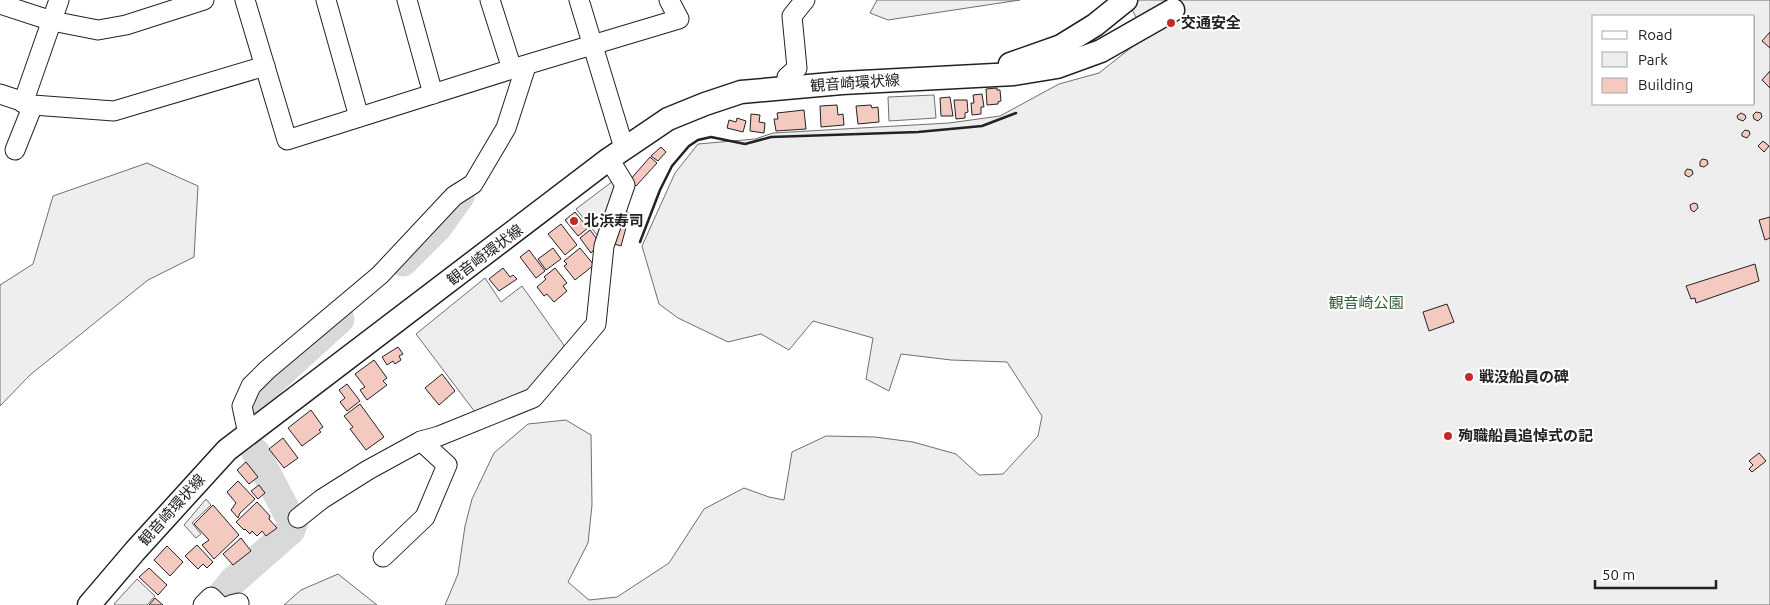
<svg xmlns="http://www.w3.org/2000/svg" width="1770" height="605" font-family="Ubuntu,'Noto Sans JP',sans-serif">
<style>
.green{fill:#eee;stroke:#6f6f6f;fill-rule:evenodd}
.parking{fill:#ededed;stroke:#6f6f6f}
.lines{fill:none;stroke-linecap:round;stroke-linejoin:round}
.river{stroke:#d9d9d9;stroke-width:29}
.building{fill:#f3c9c0;stroke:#222}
.minor-casing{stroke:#222;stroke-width:21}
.major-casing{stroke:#222;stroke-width:25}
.minor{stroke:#fff;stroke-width:19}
.major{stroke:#fff;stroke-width:22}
.wall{stroke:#222;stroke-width:2.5}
.poi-dot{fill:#c62828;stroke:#fff;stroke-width:2}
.labels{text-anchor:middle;stroke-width:4;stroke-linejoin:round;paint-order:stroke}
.poi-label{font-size:15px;font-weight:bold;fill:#222;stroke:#fff;text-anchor:start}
.street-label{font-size:15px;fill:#222;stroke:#fff}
.park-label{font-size:15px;fill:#2f5e38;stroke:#fff}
</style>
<rect width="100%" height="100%" fill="#fff"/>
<g class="green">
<path d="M 877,0 L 1020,0 L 888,20 L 870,13 Z"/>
<path d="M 1127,0 L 1770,0 L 1770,605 L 445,605 L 458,574 L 465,526 L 472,499 L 494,453 L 528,424 L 566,420 L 591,435 L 592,505 L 588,543 L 568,582 L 589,600 L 617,597 L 669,563 L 704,509 L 744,488 L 769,497 L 784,500 L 792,452 L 826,436 L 875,437 L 913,442 L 956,454 L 979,475 L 1003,474 L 1038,436 L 1042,416 L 1007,362 L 951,360 L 901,354 L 889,391 L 866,379 L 873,338 L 813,321 L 789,350 L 761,334 L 728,342 L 678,318 L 659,304 L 642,246 L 675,173 L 698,144 L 755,139 L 773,133 L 949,123 L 1000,116 L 1059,84 L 1099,73 L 1146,36 ZM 1594,16 L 1754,16 L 1754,104 L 1594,104 Z"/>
<path d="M 147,163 L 198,186 L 194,257 L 148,280 L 30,375 L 0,406 L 0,285 L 33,264 L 53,196 Z"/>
<path d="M 338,574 L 377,605 L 284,605 L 301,590 Z"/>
</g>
<g class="parking">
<path d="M 934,95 L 936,118 L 889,121 L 888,97 Z"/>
<path d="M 613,181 L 621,189 L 602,241 L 576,209 Z"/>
<path d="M 485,278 L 501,302 L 522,286 L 568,351 L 531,395 L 478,416 L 416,334 Z"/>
<path d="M 206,499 L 211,505 L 192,523 L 201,534 L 196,538 L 184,525 Z"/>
<path d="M 137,579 L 155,596 L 147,605 L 116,605 L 114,604 Z"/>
</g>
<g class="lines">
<g class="river">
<path d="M 403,262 L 438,227 L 460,196"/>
<path d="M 254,413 L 257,400 L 272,381 L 340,319"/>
<path d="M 214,605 L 233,581 L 291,530 L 293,524 L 256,453"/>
</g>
</g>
<g class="building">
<path d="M 1770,32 L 1770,48 L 1762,41 Z"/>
<path d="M 1770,71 L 1770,88 L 1762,80 Z"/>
<path d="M 997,88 L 997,90 L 1000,90 L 1001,101 L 998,102 L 998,104 L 987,105 L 986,89 Z"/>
<path d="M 982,94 L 984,107 L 981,107 L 981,114 L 972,115 L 971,103 L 974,103 L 973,95 Z"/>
<path d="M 950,97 L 953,116 L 941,116 L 940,98 Z"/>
<path d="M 954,100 L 967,100 L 968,112 L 965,113 L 965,118 L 956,119 Z"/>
<path d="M 837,105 L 838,115 L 843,114 L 844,125 L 821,127 L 820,106 Z"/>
<path d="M 871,105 L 872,108 L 878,107 L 879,122 L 858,124 L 856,106 Z"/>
<path d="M 804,110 L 806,129 L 776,131 L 774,119 L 778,119 L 777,113 Z"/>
<path d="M 1756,112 L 1761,113 L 1762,117 L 1758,121 L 1754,119 L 1753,115 Z"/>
<path d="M 1741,113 L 1745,115 L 1746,118 L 1743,121 L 1738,119 L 1737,116 Z"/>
<path d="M 751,114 L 760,115 L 759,122 L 765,123 L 764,133 L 750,131 Z"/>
<path d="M 737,118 L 746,121 L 743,132 L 727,128 L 729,120 L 736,122 Z"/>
<path d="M 1745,130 L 1749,131 L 1750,134 L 1747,138 L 1742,136 L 1742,133 Z"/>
<path d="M 1763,141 L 1769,146 L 1764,152 L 1758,146 Z"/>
<path d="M 661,147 L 666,152 L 658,161 L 651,156 Z"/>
<path d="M 650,157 L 657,163 L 636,186 L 630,180 Z"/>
<path d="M 1702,159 L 1707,160 L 1708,164 L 1704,167 L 1700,166 L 1700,162 Z"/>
<path d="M 1687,169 L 1692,170 L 1693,174 L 1689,177 L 1685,175 L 1685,172 Z"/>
<path d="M 1694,203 L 1697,204 L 1698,208 L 1694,212 L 1691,210 L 1690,205 Z"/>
<path d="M 621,210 L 630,213 L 621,246 L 611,243 Z"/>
<path d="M 575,212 L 588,228 L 578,236 L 565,220 Z"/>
<path d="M 1770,217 L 1770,238 L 1765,240 L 1759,220 Z"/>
<path d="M 561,224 L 577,245 L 565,255 L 548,234 Z"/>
<path d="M 590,230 L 600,243 L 591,253 L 580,238 Z"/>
<path d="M 553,248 L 561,259 L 546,270 L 538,259 Z"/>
<path d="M 580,248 L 594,265 L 575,280 L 564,266 L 567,264 L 564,261 Z"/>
<path d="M 529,250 L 545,271 L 536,278 L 520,257 Z"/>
<path d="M 1755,264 L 1759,281 L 1696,303 L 1695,298 L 1691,299 L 1686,286 Z"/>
<path d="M 503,268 L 510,277 L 513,275 L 517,279 L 499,291 L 489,279 Z"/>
<path d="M 555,268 L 567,283 L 563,286 L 567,291 L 554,302 L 547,294 L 544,296 L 537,287 L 546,279 L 544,277 Z"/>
<path d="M 1447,304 L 1454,322 L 1429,331 L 1423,312 Z"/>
<path d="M 398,347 L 403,354 L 399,356 L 401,360 L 395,364 L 393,361 L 387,365 L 382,357 Z"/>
<path d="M 374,360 L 387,378 L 383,381 L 387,385 L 367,400 L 360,390 L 365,387 L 355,374 Z"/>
<path d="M 442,374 L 455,391 L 439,405 L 425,388 Z"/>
<path d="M 347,384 L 360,401 L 347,411 L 340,402 L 345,398 L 339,390 Z"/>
<path d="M 360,404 L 384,437 L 366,450 L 350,429 L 353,427 L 344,416 Z"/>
<path d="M 311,410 L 323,427 L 319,430 L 321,432 L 302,446 L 288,428 Z"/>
<path d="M 283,438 L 298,458 L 284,468 L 269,449 Z"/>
<path d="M 1759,453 L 1766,461 L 1752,472 L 1749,469 L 1753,465 L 1749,461 Z"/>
<path d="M 246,462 L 258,477 L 249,484 L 237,470 Z"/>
<path d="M 238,481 L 255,499 L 240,513 L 238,518 L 231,510 L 236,503 L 227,492 Z"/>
<path d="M 259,485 L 265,493 L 258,499 L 251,491 Z"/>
<path d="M 257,502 L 270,516 L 269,519 L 277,528 L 266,536 L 262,531 L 257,536 L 252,531 L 250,534 L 245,529 L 244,530 L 236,522 Z"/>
<path d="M 213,505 L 239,535 L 214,559 L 202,545 L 209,540 L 194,524 Z"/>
<path d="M 241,538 L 251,551 L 233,565 L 223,554 Z"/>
<path d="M 197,545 L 213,562 L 207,568 L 203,564 L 198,569 L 185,556 Z"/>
<path d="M 167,546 L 183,562 L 170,576 L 154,560 Z"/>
<path d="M 149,568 L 167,585 L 158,595 L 139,577 Z"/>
<path d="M 155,598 L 163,605 L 149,605 Z"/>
</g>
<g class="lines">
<g class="minor-casing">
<g id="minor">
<path d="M 245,0 L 287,140 L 512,69 L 679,19 L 669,0"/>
<path d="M 326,0 L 359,117"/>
<path d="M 407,0 L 433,94"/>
<path d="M 490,0 L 512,69"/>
<path d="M 579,0 L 624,148"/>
<path d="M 0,4 L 52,21 L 98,30 L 126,25 L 204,0"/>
<path d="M 789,88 L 787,77 L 797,68 L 792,16 L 805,0"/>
<path d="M 0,94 L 33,105 L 114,111 L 265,66"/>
<path d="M 23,103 L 59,0"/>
<path d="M 15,150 L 33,105"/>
<path d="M 248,434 L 242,406 L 251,386 L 267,370 L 380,275 L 454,196 L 473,184 L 506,128 L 526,66"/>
<path d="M 298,518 L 322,499 L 368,470 L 421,441 L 439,436 L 533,398 L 596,324 L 604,246 L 625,185 L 609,159"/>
<path d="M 383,557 L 425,517 L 447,465 L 421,441"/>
<path d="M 203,605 L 211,597 L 219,605"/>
<path d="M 231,605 L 239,603"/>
</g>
</g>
<g class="major-casing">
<g id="major">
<path d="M 1010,64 L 1061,46 L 1095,25 L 1126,0"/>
<path d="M 89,605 L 135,551 L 227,450 L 609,159 L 668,119 L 705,104 L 741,92 L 842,83 L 1014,74 L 1057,67 L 1101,51 L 1173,10"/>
</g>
</g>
<use href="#minor" class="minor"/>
<use href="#major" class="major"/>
<path class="wall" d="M 640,242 L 660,190 L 672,166 L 689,146 L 698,140 L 711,137 L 745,144 L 771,137 L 918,132 L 982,126 L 1016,113"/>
</g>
<g class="poi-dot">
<circle cx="1171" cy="23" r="5"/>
<circle cx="574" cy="221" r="5"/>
<circle cx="1469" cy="377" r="5"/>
<circle cx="1448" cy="436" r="5"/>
</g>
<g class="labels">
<g class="poi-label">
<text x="1181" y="28">交通安全</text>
<text x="584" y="226">北浜寿司</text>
<text x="1479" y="382">戦没船員の碑</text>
<text x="1458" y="441">殉職船員追悼式の記</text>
</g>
<g class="street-label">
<text transform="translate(855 83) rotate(-4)" y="5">観音崎環状線</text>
<text transform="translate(485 255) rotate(-37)" y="5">観音崎環状線</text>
<text transform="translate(172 510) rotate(-48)" y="5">観音崎環状線</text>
</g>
<g class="park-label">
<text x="1366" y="308">観音崎公園</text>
</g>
</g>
<rect x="1592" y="15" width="162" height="90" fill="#ffffff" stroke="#a7a7a7"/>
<rect x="1602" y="31" width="25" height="8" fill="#ffffff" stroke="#a7a7a7"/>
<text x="1638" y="40" font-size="15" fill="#222222">Road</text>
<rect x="1602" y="52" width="25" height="15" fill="#eeeeee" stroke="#a7a7a7"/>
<text x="1638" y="65" font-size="15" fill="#222222">Park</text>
<rect x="1602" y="78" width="25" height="15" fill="#f3c9c0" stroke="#a7a7a7"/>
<text x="1638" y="90" font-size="15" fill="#222222">Building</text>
<path d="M1595 580v8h121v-8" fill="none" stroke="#222222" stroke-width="2.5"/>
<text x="1602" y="580" font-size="15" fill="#222222" stroke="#ffffff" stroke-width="4" paint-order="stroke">50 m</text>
</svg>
